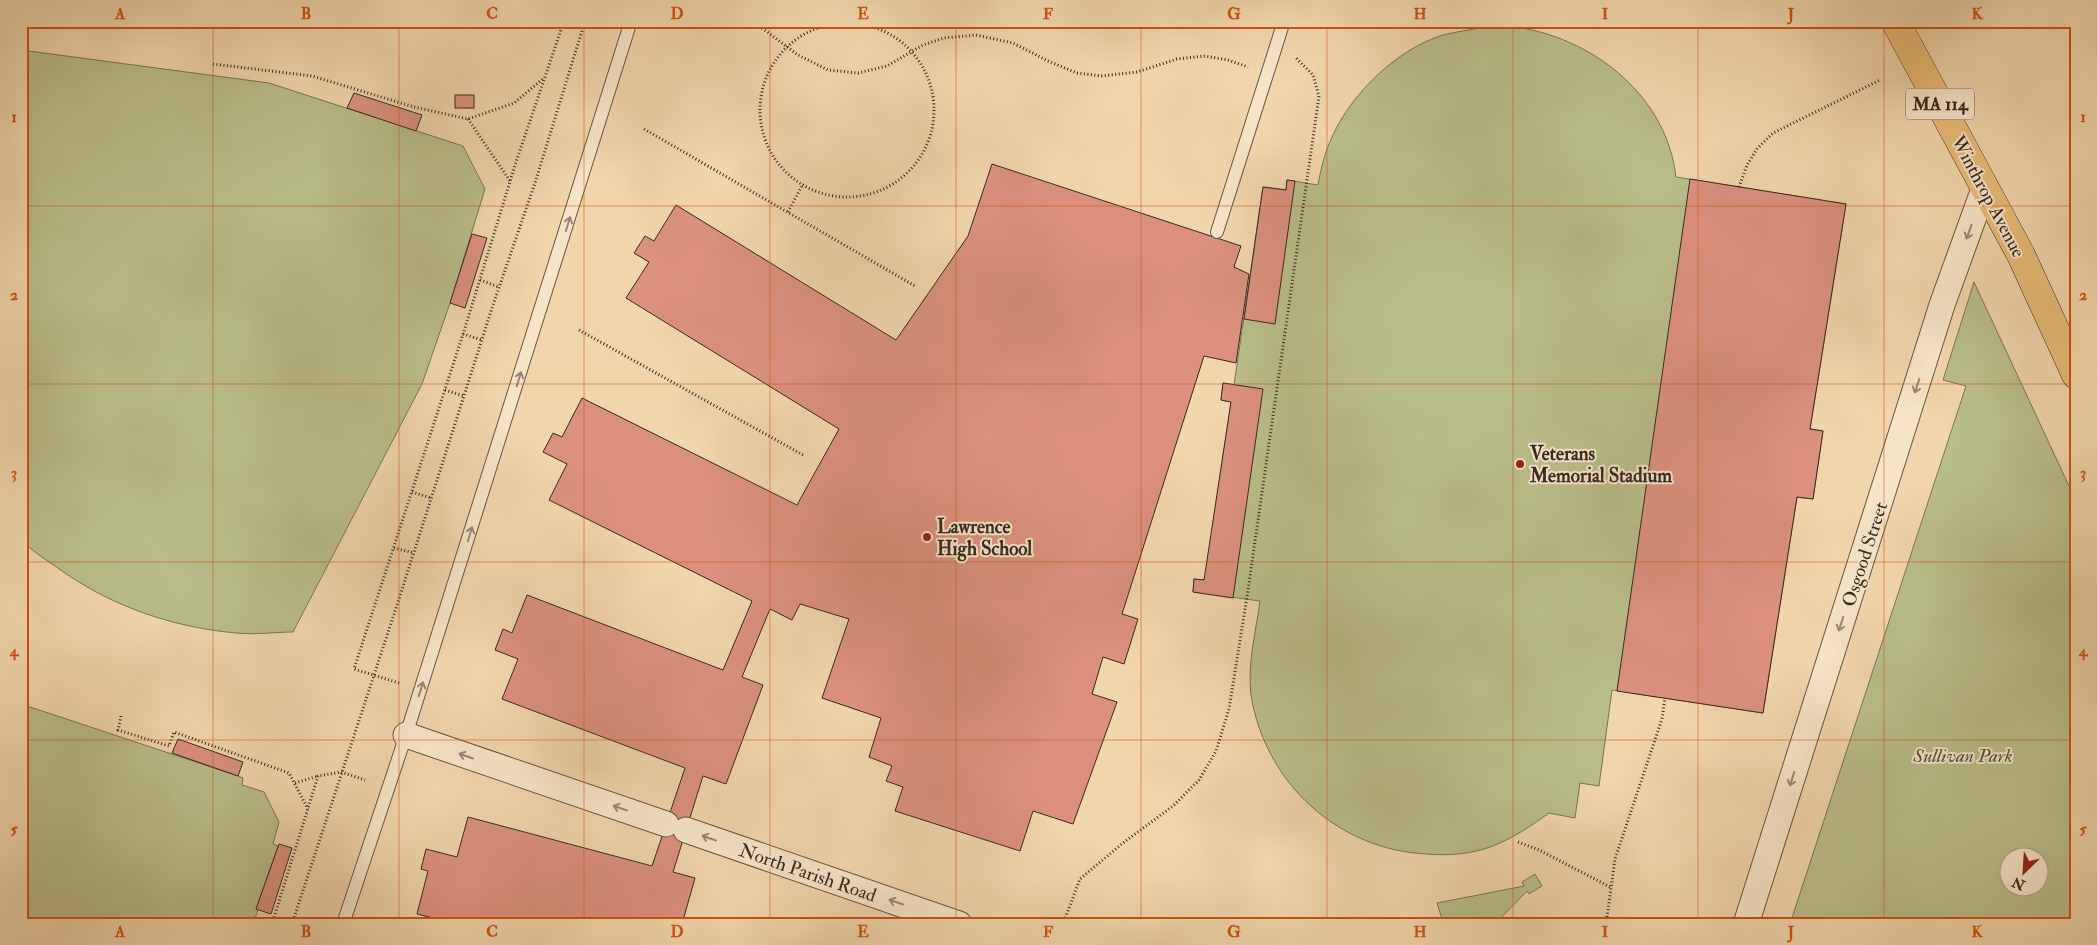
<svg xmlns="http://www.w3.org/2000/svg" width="2097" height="945" font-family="'IM FELL Double Pica',serif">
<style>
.green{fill:#b9bd89;stroke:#787356;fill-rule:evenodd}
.building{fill:#db917e;stroke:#372922}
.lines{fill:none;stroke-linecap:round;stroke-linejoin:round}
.lane-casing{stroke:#665444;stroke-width:14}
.street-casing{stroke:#665444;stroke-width:27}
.primary-casing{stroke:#372922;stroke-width:29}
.path{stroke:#372922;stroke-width:3;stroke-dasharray:1 2.5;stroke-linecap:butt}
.lane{stroke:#f6e4c8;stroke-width:12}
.street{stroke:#f6e4c8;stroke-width:25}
.primary{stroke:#e8ba76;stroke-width:28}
.oneway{stroke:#968675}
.grid{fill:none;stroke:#cd520f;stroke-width:1;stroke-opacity:0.55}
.poi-dot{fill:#8f2418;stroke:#f6e4c8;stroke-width:2}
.labels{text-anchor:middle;stroke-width:4;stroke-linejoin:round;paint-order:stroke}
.shield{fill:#f6e4c8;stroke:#706154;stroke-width:1}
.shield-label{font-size:18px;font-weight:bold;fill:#372922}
.street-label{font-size:19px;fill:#372922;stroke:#f6e4c8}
.poi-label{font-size:19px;font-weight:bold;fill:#372922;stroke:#f6e4c8;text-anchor:start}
.park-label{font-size:19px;font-style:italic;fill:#584e3c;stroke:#f6e4c8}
.neatline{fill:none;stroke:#cd520f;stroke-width:2}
.grid-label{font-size:16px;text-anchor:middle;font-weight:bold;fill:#cd520f}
</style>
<rect width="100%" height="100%" fill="#f1d5ab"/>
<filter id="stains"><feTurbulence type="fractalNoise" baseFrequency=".004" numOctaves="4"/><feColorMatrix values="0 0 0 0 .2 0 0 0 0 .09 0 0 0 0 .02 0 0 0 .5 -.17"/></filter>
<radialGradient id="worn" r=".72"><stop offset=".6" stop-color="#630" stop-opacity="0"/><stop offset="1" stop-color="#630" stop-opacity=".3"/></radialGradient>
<g class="green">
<path d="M 1480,28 C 1494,27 1509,26 1522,28 C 1597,41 1667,98 1676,177 L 1846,204 L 1810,429 L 1823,431 L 1813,499 L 1797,497 L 1763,713 L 1612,690 L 1599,786 L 1580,783 L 1575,818 L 1549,813 C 1531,826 1512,839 1490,847 C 1471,854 1448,856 1427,854 C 1338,850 1265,783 1251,695 C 1247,665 1256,631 1260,601 L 1193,592 L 1194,579 L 1205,580 L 1231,402 L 1221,400 L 1223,383 L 1234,385 L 1263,187 L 1286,190 L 1287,180 L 1318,185 C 1321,168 1325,152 1332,137 C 1351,94 1397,49 1443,35 C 1455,32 1468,30 1480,28 Z"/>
<path d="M 21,50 L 269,83 L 463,146 L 485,189 L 450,303 L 422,384 L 293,632 C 275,632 255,635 236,633 C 170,627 108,605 55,566 C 43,558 31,550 21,540 Z"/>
<path d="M 1974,282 L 2076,501 L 2076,924 L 1790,924 L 1966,386 L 1943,380 ZM 2010,858 L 2040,858 L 2040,888 L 2010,888 Z"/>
<path d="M 21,704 L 238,776 L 243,778 L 242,785 L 264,792 L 279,822 L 273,844 L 278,846 L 256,909 L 258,910 L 253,924 L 21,924 Z"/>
<path d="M 1535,874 L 1542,886 L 1529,894 L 1527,891 L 1495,924 L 1443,922 L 1437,903 L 1524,886 L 1522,882 Z"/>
</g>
<g class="building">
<path d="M 354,93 L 422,115 L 416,131 L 347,108 Z"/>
<rect x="455" y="95" width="19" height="13"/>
<path d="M 992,164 L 1241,246 L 1234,267 L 1249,274 L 1236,363 L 1204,356 L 1122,614 L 1138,619 L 1124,664 L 1103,657 L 1092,694 L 1117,702 L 1073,824 L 1033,811 L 1020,851 L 895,811 L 903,787 L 886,781 L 892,766 L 869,757 L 881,718 L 822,698 L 849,619 L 800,604 L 792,620 L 770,609 L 742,677 L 763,685 L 726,784 L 703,776 L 673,872 L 695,878 L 682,924 L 456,924 L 417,914 L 428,871 L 421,869 L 426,849 L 457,857 L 468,817 L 652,866 L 685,768 L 502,699 L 518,659 L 495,650 L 503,629 L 512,633 L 527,595 L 723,670 L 752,601 L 549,500 L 567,464 L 543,452 L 553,433 L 562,437 L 582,398 L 797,505 L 839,429 L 626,298 L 649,262 L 634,253 L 645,236 L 654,241 L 676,205 L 896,340 L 968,236 Z"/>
<path d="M 1690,179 L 1846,204 L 1810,429 L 1823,431 L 1813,499 L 1797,497 L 1763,713 L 1617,691 Z"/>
<path d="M 1287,180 L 1295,181 L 1275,324 L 1244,319 L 1263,187 L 1286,190 Z"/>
<path d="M 472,234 L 487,238 L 465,308 L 450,303 Z"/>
<path d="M 1223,383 L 1263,389 L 1233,598 L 1193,592 L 1194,579 L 1204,580 L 1231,402 L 1221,400 Z"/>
<path d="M 178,739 L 243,762 L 238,776 L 172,753 Z"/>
<path d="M 279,844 L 292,848 L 271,914 L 256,909 Z"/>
</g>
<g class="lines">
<g class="lane-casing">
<g id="lane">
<path d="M 1217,232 L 1284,21"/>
<path d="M 343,924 L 406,735 L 631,21"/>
</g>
</g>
<g class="street-casing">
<g id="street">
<path d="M 406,735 L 666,824"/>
<path d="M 686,830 L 959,924"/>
<path d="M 1746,924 L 1942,305 L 1985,186"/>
</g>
</g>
<g class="primary-casing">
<path id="primary" d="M 1895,21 L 2021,255 L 2076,375"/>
</g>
<g class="path">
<path d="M 750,21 L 758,25 L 798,55 L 828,70 L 858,73 L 887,66 L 923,45 L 944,38 L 976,35 L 1013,43 L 1048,61 L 1077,73 L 1101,76 L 1137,72 L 1177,59 L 1205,56 L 1228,60 L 1248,67"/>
<circle cx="847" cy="110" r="87"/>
<path d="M 213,64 L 312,76 L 414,107 L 468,119 L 514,103 L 544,78"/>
<path d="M 468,119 L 510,181"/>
<path d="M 644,129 L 915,286"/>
<path d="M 1739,187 L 1747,165 L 1757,149 L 1773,133 L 1880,80"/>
<path d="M 788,212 L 803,184"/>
<path d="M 480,280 L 499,287"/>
<path d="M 579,330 L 803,455"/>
<path d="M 463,334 L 482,340"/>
<path d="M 445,390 L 464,396"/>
<path d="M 412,492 L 431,498"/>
<path d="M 394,548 L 414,553"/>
<path d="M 399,683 L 354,669 L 465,328 L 516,162 L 564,21"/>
<path d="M 121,716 L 118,730 L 169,746 L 174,732 L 289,773 L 308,809"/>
<path d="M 295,783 L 318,776"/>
<path d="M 1518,842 L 1539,850 L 1610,887"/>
<path d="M 1064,921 L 1080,879 L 1123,843 L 1173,806 L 1199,780 L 1216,751 L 1229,709 L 1247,597 L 1319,96 L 1313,75 L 1296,58"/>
<path d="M 272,924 L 318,776 L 341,772 L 365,780"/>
<path d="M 292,924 L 399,599 L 493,305 L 535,183 L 585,21"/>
<path d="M 1606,924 L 1615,859 L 1662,719 L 1665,698"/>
</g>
<use href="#lane" class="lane"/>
<use href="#street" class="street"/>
<use href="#primary" class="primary"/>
</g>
<defs><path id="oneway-shaft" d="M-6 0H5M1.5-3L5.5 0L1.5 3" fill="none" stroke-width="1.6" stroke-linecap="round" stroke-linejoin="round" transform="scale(1.25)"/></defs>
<g class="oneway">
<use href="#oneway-shaft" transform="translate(568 224) rotate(-73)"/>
<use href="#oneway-shaft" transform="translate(1969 232) rotate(110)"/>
<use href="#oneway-shaft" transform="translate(519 379) rotate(-73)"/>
<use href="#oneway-shaft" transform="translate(1917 386) rotate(108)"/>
<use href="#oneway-shaft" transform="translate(470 534) rotate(-73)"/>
<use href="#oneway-shaft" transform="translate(1841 624) rotate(108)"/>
<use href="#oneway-shaft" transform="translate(421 689) rotate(-73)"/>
<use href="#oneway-shaft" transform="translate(466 756) rotate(-161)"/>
<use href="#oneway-shaft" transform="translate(1792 779) rotate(108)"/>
<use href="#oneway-shaft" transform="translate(620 808) rotate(-161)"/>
<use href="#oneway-shaft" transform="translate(709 838) rotate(-161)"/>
<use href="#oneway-shaft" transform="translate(896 902) rotate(-161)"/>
</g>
<path class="grid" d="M 213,21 L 213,924M 399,21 L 399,924M 584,21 L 584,924M 770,21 L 770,924M 956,21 L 956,924M 1141,21 L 1141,924M 1327,21 L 1327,924M 1513,21 L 1513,924M 1698,21 L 1698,924M 1884,21 L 1884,924M 21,206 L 2076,206M 21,384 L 2076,384M 21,562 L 2076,562M 21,740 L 2076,740"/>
<g class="poi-dot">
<circle cx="1520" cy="464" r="5"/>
<circle cx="927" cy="537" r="5"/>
</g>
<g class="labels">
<rect class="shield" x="1906" y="88.5" width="68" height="31" rx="4"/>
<g class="shield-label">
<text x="1940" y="110">MA 114</text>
</g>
<g class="street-label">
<text transform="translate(1989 196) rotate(62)" y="7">Winthrop Avenue</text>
<text transform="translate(1864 554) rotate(-72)" y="7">Osgood Street</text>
<text transform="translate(808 872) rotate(19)" y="7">North Parish Road</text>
</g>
<g class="poi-label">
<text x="1530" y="460">Veterans<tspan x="1530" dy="22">Memorial Stadium</tspan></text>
<text x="937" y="533">Lawrence<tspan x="937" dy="22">High School</tspan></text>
</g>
<g class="park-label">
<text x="1963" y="762">Sullivan Park</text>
</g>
</g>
<rect width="2097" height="945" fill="none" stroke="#f1d5ab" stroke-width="55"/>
<g transform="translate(2024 872) rotate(205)"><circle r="24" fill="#f6e4c8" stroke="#aa9986"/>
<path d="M0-4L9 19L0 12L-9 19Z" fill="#8f2418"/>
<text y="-8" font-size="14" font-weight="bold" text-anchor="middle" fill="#372922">N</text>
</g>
<rect x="28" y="28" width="2042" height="890" class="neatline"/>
<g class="grid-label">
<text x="120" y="19">A</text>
<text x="306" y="19">B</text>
<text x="492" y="19">C</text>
<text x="677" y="19">D</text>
<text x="863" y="19">E</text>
<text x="1048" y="19">F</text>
<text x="1234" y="19">G</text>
<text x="1420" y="19">H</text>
<text x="1605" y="19">I</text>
<text x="1791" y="19">J</text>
<text x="1977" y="19">K</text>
<text x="14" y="122">1</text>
<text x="2083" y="122">1</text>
<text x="14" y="300">2</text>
<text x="2083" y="300">2</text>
<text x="14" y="478">3</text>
<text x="2083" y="478">3</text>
<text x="14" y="656">4</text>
<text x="2083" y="656">4</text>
<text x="14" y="834">5</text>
<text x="2083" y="834">5</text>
<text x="120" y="937">A</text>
<text x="306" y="937">B</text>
<text x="492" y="937">C</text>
<text x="677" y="937">D</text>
<text x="863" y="937">E</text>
<text x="1048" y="937">F</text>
<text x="1234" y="937">G</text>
<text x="1420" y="937">H</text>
<text x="1605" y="937">I</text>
<text x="1791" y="937">J</text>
<text x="1977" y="937">K</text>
</g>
<rect width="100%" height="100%" filter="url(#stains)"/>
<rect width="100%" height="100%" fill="url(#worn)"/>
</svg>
